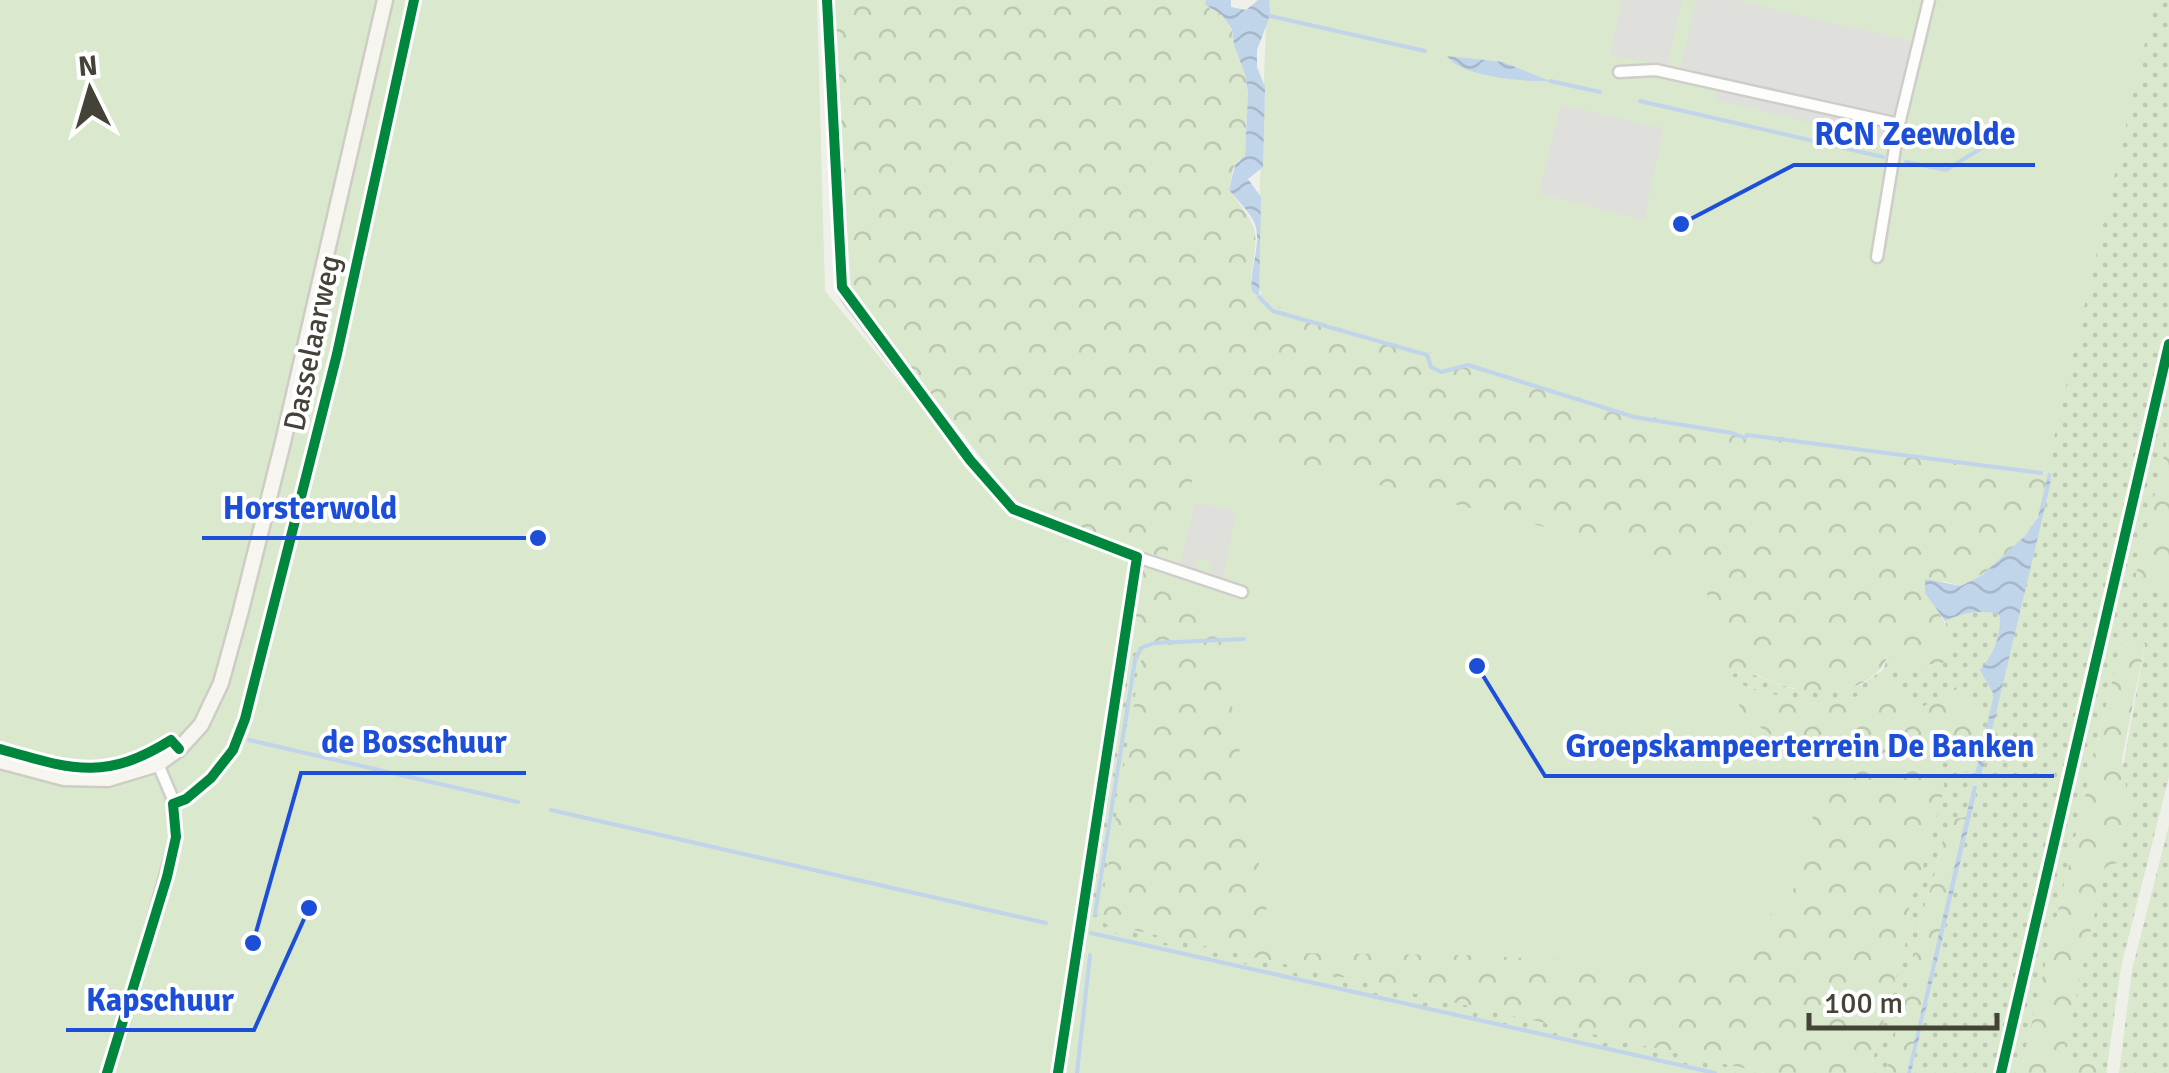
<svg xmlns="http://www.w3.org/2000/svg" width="2169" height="1073" font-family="Signika,sans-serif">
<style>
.grass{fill:url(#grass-dots)}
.forest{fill:url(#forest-crowns)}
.park{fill:#dae8ce}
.parking{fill:#dfdfdb}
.water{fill:url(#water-waves)}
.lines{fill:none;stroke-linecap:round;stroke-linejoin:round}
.stream{stroke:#c0d4ea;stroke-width:4}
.street-casing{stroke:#cecdc9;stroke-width:15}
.secondary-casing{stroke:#cecdc3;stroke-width:19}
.street{stroke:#fdfdfc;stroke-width:10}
.secondary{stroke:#f6f5f0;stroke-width:14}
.cycleway-casing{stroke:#fff;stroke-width:16}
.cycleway{stroke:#00873e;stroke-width:10}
.labels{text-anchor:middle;stroke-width:8;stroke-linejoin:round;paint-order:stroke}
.street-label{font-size:30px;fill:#454238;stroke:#fff}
.leader{fill:none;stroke:#1d4ed8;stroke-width:4}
.callout-dot{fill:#1d4ed8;stroke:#fff;stroke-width:4}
.callout-label{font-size:32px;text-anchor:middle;font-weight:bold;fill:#1d4ed8;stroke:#fff;stroke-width:8;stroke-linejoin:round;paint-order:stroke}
</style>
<defs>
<pattern id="grass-dots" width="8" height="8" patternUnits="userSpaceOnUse" patternTransform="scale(2.5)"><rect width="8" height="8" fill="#dae8ce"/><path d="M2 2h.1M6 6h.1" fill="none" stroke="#bcc8b2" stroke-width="1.8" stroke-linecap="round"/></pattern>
<pattern id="forest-crowns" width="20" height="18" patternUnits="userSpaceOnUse" patternTransform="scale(2.5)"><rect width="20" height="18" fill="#dae8ce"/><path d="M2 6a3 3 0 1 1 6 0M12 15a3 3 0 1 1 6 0" fill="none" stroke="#bcc8b2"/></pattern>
<pattern id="water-waves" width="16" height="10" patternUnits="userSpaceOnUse" patternTransform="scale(2.5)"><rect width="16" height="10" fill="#c0d4ea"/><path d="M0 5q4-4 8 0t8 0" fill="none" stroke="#a6b7c9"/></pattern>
</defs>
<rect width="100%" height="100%" fill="#f0f0eb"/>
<g class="grass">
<path d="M 2105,0 L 2169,0 L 2169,337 L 1999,1073 L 1911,1073 L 1975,799 L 1977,787 L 1973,787 L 1959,855 L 1967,818 L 1941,845 L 1934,878 L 1920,920 L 1916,952 L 1886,1073 L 1869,1073 L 1905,945 L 1910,900 L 1918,885 L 1945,774 L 1936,751 L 1942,749 L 1954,767 L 1967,772 L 1976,758 L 1983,719 L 1956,687 L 1923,707 L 1900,688 L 1886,682 L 1859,696 L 1821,704 L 1800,702 L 1734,683 L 1700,687 L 1713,674 L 1749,673 L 1793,689 L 1861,685 L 1883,670 L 1890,651 L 1913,670 C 1950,660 1954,663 1945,621 C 1965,612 1978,610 1999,614 C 2002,636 1995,653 1981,670 L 1994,694 L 2009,649 L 2050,486 L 2050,481 L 2043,478 L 2130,91 Z"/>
<path d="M 2169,351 L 2169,434 L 2133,590 L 2169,589 L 2169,777 L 2121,967 L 2107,1068 L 2063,1054 L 2105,866 L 2145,645 L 2122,639 L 2020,1073 L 2003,1073 Z"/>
<path d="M 1134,547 L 1149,552 L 1135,600 L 1131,644 L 1142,654 L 1100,922 L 1765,1073 L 1051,1073 L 1080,907 Z"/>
<path d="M 2169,825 L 2169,1073 L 2119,1073 L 2132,970 Z"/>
</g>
<g class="forest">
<path d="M 831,0 L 1206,0 L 1205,6 L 1222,15 L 1232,29 L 1234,45 L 1245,74 L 1248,93 L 1245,156 L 1234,165 L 1229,190 C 1261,232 1258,228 1251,279 L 1260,294 L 2131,90 L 2043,477 L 2047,478 C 2044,491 2043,506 2037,517 C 2023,546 1989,572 1961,586 L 1943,581 L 1925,593 C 1939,612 1963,643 1941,665 L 1932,664 L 1908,673 L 1890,652 C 1875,691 1828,698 1789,687 C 1777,684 1765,677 1752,674 C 1740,671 1725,674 1713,674 L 1180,564 L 1017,504 L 851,291 Z"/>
<path d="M 2169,434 L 2169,589 L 2133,591 L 2137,571 Z"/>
<path d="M 1145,565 L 1243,595 L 1701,687 L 1734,683 L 1800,702 L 1821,704 L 1859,696 L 1886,682 L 1900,688 L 1923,707 L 1956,687 L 1983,719 L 1976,758 L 1967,773 L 1954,767 L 1943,749 L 1936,751 L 1945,774 L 1943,793 L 1918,885 L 1910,900 L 1905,945 L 1869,1073 L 1765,1073 L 1099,922 L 1142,655 L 1131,645 L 1135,600 Z"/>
<path d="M 2122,639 L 2145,644 L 2122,759 L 2130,813 L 2119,862 L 2105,867 L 2063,1054 L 2107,1068 L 2107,1073 L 2020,1073 Z"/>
<path d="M 1967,817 L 1907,1073 L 1886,1073 L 1916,952 L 1920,920 L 1934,878 L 1941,845 L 1953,819 Z"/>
</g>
<g class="park">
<path d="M 0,0 L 817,0 L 825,291 L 975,473 L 1022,514 L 1131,562 L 1084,926 L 1707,1073 L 0,1073 Z"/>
<path d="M 1267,0 L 2155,0 L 2045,477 L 1639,415 L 1273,305 L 1256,287 Z"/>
<path d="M 1206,441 L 1699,566 L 1742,714 L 1824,773 L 1795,887 L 1721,969 L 1468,955 L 1274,953 L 1217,618 L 1155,587 Z"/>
</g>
<g class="parking">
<path d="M 1622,0 L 1682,0 L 1667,66 L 1610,55 Z"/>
<path d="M 1696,0 L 1735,0 L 1914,42 L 1890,142 L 1716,100 L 1721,77 L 1680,67 Z"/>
<path d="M 1560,105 L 1663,128 L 1644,220 L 1539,193 Z"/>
<path d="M 1195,503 L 1236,511 L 1223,579 L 1210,575 L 1212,564 L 1203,558 L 1195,561 L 1198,572 L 1180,564 Z"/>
</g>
<g class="water">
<path d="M 1206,0 L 1231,0 L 1231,7 L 1246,10 L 1258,0 L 1269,0 L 1270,16 L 1257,50 L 1257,67 L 1265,87 L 1263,167 L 1248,179 L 1261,197 L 1259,297 L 1252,291 C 1249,270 1262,244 1255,224 C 1250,212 1237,200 1229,190 L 1235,165 L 1245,156 L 1248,93 L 1245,74 L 1234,45 L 1232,29 L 1222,15 L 1205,5 Z"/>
<path d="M 1447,56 L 1503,62 L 1550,81 C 1525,82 1461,77 1447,56 Z"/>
<path d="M 2048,473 L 2051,474 L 2050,486 L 1981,776 L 1975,775 L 1994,695 L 1980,670 C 1994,653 2002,636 1999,614 C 1978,610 1964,612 1945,621 L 1925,593 L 1925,579 L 1961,586 L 1982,575 L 2025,536 L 2038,517 Z"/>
<path d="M 1973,786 L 1977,786 L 1975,799 L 1911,1073 L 1907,1073 Z"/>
</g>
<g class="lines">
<g class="stream">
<path d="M 1270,16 L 1425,51"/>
<path d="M 1550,81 L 1600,92"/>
<path d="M 1640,101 L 1883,157"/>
<path d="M 1906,162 L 1946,170 L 1993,141"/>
<path d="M 1259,297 L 1273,311 L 1427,355 L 1431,367 L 1441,372 L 1468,365 L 1634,417 L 1732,433 L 1745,438 L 1747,435 L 2041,473"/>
<path d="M 249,740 L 518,802"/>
<path d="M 551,810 L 1046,923"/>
<path d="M 1095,914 L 1135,660 L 1141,648 L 1154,643 L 1244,639"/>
<path d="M 1091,933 L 1715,1073"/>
<path d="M 1077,1073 L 1090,955"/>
</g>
<g class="street-casing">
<g id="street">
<path d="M 827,0 L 842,287 L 848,298 L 970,460 L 1013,509 L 1137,557 L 1242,592"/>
<path d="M 1619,72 L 1656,70 L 1899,124"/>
<path d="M 1877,257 L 1899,124 L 1929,0"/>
<path d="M 107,1073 L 130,1003 L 176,837 L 172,797 L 158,764"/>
</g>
</g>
<g class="secondary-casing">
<path id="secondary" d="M 0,761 L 64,778 L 108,779 L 158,764 L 179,749 L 201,725 L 221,683 L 240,614 L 283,442 L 385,0"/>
</g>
<use href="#street" class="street"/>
<use href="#secondary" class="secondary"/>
<g class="cycleway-casing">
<g id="cycleway">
<path d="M 827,0 L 842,287 L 970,460 L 1013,509 L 1137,557 L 1058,1073"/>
<path d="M 0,749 C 71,769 104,782 171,740 L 179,749"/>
<path d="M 107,1073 L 167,877 L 176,837 L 173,804 L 186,799 L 211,778 L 233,750 L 245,719 L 337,354 L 414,0"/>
<path d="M 2001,1073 L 2169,344"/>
</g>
</g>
<use href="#cycleway" class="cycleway"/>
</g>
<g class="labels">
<g class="street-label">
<text transform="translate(312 343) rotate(-78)" y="10">Dasselaarweg</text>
</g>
</g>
<path class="leader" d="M1681 224L1794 165H2035M538 538L417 538H202M253 943L301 773H526M1477 666L1545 776H2054M309 908L254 1030H66"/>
<g class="callout-dot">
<circle cx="1681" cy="224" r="10"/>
<circle cx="538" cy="538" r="10"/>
<circle cx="253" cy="943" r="10"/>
<circle cx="1477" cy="666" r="10"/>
<circle cx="309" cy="908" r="10"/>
</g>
<g class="callout-label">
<text x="1915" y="145">RCN Zeewolde</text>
<text x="310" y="519">Horsterwold</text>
<text x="414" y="753">de Bosschuur</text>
<text x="1800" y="757">Groepskampeerterrein De Banken</text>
<text x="160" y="1011">Kapschuur</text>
</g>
<g transform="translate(90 90) rotate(355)" stroke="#ffffff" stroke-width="8" paint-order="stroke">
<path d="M0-8L18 38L0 25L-18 38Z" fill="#454238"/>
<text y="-15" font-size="28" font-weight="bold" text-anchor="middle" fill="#454238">N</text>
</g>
<path d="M1809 1013v15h188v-15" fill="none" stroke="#454238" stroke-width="5"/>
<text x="1824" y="1013" font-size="30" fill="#454238" stroke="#ffffff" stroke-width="8" paint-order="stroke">100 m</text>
</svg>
